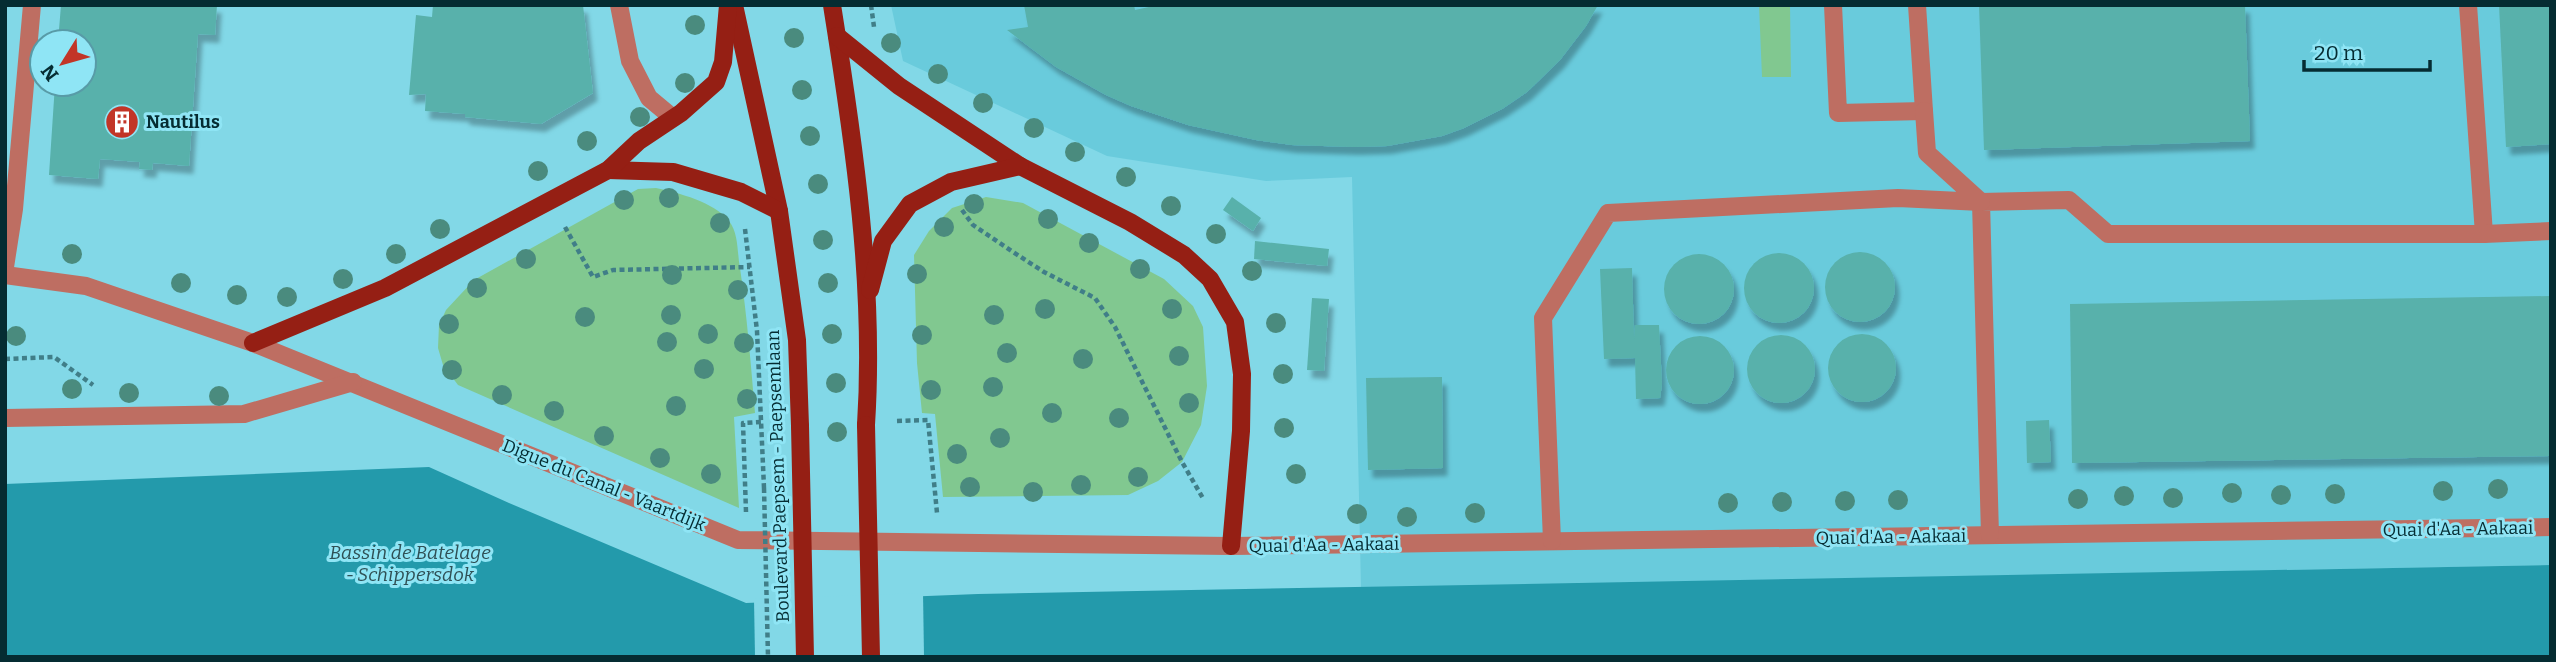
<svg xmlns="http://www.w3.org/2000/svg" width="2556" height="662" font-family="Bitter,serif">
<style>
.built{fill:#69cbdc}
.green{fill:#81c890}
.water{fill:#239aab}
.pier{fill:#82d8e7}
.building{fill:#58b1ab;filter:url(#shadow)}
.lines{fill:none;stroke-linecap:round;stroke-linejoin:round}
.path{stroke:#407e88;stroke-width:4.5;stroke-dasharray:5 3.5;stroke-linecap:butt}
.minor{stroke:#be6e62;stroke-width:18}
.major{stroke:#951f14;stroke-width:18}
.path-bridge{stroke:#407e88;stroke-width:4.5;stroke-dasharray:5 3.5;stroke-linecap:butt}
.major-bridge{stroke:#951f14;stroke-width:18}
.tree{fill:#4a8b7e}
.labels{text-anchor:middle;stroke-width:6;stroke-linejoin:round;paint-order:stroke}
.poi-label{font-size:18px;font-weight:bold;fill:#052c32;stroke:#8fe5f5;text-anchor:start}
.street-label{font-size:18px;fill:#052c32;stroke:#8fe5f5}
.water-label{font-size:19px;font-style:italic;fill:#2f5055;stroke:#8fe5f5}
</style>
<defs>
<filter id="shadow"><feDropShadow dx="4.5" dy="8" stdDeviation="2" flood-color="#0004"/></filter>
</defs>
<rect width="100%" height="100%" fill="#82d8e7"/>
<path class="built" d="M 891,5 L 2551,5 L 2551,565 L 1361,588 L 1352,177 L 1266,181 L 1107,156 L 903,61 Z"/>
<g class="green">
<path d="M 1759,5 L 1790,5 L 1791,77 L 1762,77 Z"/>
<path d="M 656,188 C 679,193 714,202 729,221 C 739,234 737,253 740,268 C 747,316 751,365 755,413 L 734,417 L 739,508 L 458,385 L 443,365 L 438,348 L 439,325 L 446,310 L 459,296 L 474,280 L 638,189 Z"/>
<path d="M 986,197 L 1023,203 L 1164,279 L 1193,306 L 1203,327 L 1207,386 L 1201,425 L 1182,462 L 1158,481 L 1128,495 L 943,497 L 935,414 L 922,413 L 917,363 L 914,255 L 929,231 L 952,208 Z"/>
</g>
<path class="water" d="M 429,467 L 509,503 L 746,603 L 978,594 L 2551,565 L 2551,657 L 5,657 L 5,484 Z"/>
<path class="pier" d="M 923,593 L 924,657 L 755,657 L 754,599 Z"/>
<g class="building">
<path d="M 61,5 L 217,5 L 215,35 L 198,34 L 189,166 L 153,163 L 152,170 L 139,169 L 140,162 L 100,159 L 98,179 L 49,175 L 55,84 L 84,84 L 84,42 L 58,42 Z"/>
<path d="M 433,5 L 583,5 L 593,93 L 541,124 L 465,117 L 465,114 L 425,111 L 426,94 L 409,95 L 416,15 L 432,17 Z"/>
<path d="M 1024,5 L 1134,5 L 1135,10 L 1158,5 L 1598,5 L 1586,26 L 1560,60 L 1527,92 L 1502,109 L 1464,128 L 1442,136 L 1387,146 L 1355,147 L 1292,145 L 1256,140 L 1188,125 L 1131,106 L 1106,95 L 1056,67 L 1007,30 L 1028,27 Z"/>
<path d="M 1979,5 L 2245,5 L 2250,141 L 1984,150 Z"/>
<path d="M 2499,5 L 2551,5 L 2551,144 L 2506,147 Z"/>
<path d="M 1232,197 L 1261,218 L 1253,231 L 1223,210 Z"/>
<path d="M 1255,241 L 1329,249 L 1327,266 L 1254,259 Z"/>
<circle cx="1860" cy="287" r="35"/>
<circle cx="1779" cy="288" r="35"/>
<circle cx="1699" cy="289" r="35"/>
<path d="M 1632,268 L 1634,339 L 1635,325 L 1659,325 L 1662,384 L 1660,398 L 1636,399 L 1635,358 L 1604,359 L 1600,269 Z"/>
<path d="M 2551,296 L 2551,456 L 2072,463 L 2070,304 Z"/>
<path d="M 1312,298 L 1329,299 L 1324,371 L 1307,370 Z"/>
<circle cx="1862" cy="368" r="34"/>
<circle cx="1781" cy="369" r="34"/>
<circle cx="1700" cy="370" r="34"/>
<path d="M 1442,377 L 1443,468 L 1368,470 L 1366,378 Z"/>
<path d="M 2049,420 L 2051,462 L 2027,463 L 2026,421 Z"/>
</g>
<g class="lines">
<g class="path">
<path d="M 871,5 L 874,27"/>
<path d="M 962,210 L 973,225 L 1013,252 L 1044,272 L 1095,298 L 1115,327 L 1182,462 L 1204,500"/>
<path d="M 565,227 L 593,277 L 613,270 L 750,267"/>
<path d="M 745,229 L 757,331 L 764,488"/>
<path d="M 5,359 L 54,357 L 93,385"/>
<path d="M 897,421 L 928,420 L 937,513"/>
<path d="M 746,512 L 743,423 L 761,422"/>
</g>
<g class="minor">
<path d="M 619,5 L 630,61 L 649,98 L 673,118"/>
<path d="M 1833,5 L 1838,113 L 1924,111 L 1917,5"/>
<path d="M 2468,5 L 2484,234"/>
<path d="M 5,267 L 14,209 L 32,5"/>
<path d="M 5,275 L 86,286 L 253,343 L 738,540 L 1231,546 L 2551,527"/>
<path d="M 5,418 L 244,414 L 353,382"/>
<path d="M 1990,535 L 1981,202 L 2069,200 L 2108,234 L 2484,234 L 2551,231"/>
<path d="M 1552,541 L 1543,318 L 1608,213 L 1898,198 L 1981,202 L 1927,153 L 1924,111"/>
</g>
<g class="major">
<path d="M 734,5 L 779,211 L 797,340 L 800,426"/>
<path d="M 832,5 C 854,143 875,285 866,425"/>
<path d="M 837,36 L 899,86 L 1020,166 L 1130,222 L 1184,255 L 1210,279 L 1235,322 L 1242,374 L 1241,431 L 1231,546"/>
<path d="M 608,170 L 673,172 L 741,192 L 779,211"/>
<path d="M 870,290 L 883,241 L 910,204 L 951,182 L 1020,166"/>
<path d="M 253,343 L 385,288 L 608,170 L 639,141 L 681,113 L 716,82 L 723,62 L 728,5"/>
</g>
<path class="path-bridge" d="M 764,488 L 768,657"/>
<g class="major-bridge">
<path d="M 866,425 L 871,657"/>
<path d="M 800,426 L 805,657"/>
</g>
</g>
<g class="tree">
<circle cx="695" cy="25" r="10"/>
<circle cx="794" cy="38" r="10"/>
<circle cx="891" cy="43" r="10"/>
<circle cx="938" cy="74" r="10"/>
<circle cx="685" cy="83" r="10"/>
<circle cx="802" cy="90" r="10"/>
<circle cx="983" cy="103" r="10"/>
<circle cx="640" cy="117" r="10"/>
<circle cx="1034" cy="128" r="10"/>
<circle cx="810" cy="136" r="10"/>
<circle cx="587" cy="141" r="10"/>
<circle cx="1075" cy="152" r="10"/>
<circle cx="538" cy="171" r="10"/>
<circle cx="1126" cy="177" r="10"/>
<circle cx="818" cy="184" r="10"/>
<circle cx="669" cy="198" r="10"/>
<circle cx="624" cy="200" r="10"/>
<circle cx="974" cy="204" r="10"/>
<circle cx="1171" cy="206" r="10"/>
<circle cx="1048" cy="219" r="10"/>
<circle cx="720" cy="223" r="10"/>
<circle cx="944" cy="227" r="10"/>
<circle cx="440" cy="229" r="10"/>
<circle cx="1216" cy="234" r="10"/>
<circle cx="823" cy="240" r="10"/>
<circle cx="1089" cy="243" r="10"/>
<circle cx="72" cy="254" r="10"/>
<circle cx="396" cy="254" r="10"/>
<circle cx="526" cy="259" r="10"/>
<circle cx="1140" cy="269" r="10"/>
<circle cx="1252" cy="271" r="10"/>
<circle cx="917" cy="274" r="10"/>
<circle cx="672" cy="275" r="10"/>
<circle cx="343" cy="279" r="10"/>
<circle cx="181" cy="283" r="10"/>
<circle cx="828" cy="283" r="10"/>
<circle cx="477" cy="288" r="10"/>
<circle cx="738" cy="290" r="10"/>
<circle cx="237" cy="295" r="10"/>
<circle cx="287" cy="297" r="10"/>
<circle cx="1045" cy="309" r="10"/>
<circle cx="1172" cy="309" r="10"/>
<circle cx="671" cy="315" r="10"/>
<circle cx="994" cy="315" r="10"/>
<circle cx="585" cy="317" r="10"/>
<circle cx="1276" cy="323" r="10"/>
<circle cx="449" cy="324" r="10"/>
<circle cx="708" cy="334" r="10"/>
<circle cx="832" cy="334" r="10"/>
<circle cx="922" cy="335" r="10"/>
<circle cx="16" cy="336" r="10"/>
<circle cx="667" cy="342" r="10"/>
<circle cx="744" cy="343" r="10"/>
<circle cx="1007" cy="353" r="10"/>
<circle cx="1179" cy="356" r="10"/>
<circle cx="1083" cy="359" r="10"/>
<circle cx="704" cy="369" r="10"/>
<circle cx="452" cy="370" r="10"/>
<circle cx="1283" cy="374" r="10"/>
<circle cx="836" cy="383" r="10"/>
<circle cx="993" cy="387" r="10"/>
<circle cx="72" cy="389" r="10"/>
<circle cx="931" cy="390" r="10"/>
<circle cx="129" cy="393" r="10"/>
<circle cx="502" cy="395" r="10"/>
<circle cx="219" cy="396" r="10"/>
<circle cx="747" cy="399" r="10"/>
<circle cx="1189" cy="403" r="10"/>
<circle cx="676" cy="406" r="10"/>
<circle cx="554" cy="411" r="10"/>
<circle cx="1052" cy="413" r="10"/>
<circle cx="1119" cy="418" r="10"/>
<circle cx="1284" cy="428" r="10"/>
<circle cx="837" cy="432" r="10"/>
<circle cx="604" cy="436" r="10"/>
<circle cx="1000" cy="438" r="10"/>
<circle cx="957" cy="454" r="10"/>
<circle cx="660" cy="458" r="10"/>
<circle cx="711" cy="474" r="10"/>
<circle cx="1296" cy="474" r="10"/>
<circle cx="1138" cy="477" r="10"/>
<circle cx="1081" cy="485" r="10"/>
<circle cx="970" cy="487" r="10"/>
<circle cx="2498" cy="489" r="10"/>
<circle cx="2443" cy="491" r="10"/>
<circle cx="1033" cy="492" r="10"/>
<circle cx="2232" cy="493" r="10"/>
<circle cx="2335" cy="494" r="10"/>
<circle cx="2281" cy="495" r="10"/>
<circle cx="2124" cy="496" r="10"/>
<circle cx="2173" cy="498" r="10"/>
<circle cx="2078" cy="499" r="10"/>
<circle cx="1898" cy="500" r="10"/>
<circle cx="1845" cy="501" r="10"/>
<circle cx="1782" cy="502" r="10"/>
<circle cx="1728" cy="503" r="10"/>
<circle cx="1475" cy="513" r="10"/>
<circle cx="1357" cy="514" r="10"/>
<circle cx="1407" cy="517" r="10"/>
</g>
<defs>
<g id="building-disc" transform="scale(1.75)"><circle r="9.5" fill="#c23527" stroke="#8fe5f5"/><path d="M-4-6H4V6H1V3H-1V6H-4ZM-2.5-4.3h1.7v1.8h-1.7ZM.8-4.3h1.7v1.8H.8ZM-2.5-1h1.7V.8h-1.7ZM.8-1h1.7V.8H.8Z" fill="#fff"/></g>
</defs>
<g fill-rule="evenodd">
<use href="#building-disc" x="122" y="122"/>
</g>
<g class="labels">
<g class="poi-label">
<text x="146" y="128">Nautilus</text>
</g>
<g class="street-label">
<text transform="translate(778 476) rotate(-92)" y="6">Boulevard Paepsem - Paepsemlaan</text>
<text transform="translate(604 485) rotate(22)" y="6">Digue du Canal - Vaartdijk</text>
<text transform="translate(2458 529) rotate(-1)" y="6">Quai d'Aa - Aakaai</text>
<text transform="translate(1891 537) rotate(-1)" y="6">Quai d'Aa - Aakaai</text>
<text transform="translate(1324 545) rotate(-1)" y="6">Quai d'Aa - Aakaai</text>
</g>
<g class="water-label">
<text x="410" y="559">Bassin de Batelage<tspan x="410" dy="22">- Schippersdok</tspan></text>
</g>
</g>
<rect width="2556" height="662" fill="none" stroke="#052c32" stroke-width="14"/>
<g transform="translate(63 63) rotate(233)"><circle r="33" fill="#8fe5f5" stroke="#589ba7" stroke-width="2"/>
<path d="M0-5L12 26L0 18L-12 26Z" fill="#c23527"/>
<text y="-10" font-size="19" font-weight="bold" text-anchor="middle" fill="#052c32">N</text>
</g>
<path d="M2304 60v10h126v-10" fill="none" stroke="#052c32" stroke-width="3.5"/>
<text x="2314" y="60" font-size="21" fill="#052c32" stroke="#8fe5f5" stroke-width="5" paint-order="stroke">20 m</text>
</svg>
